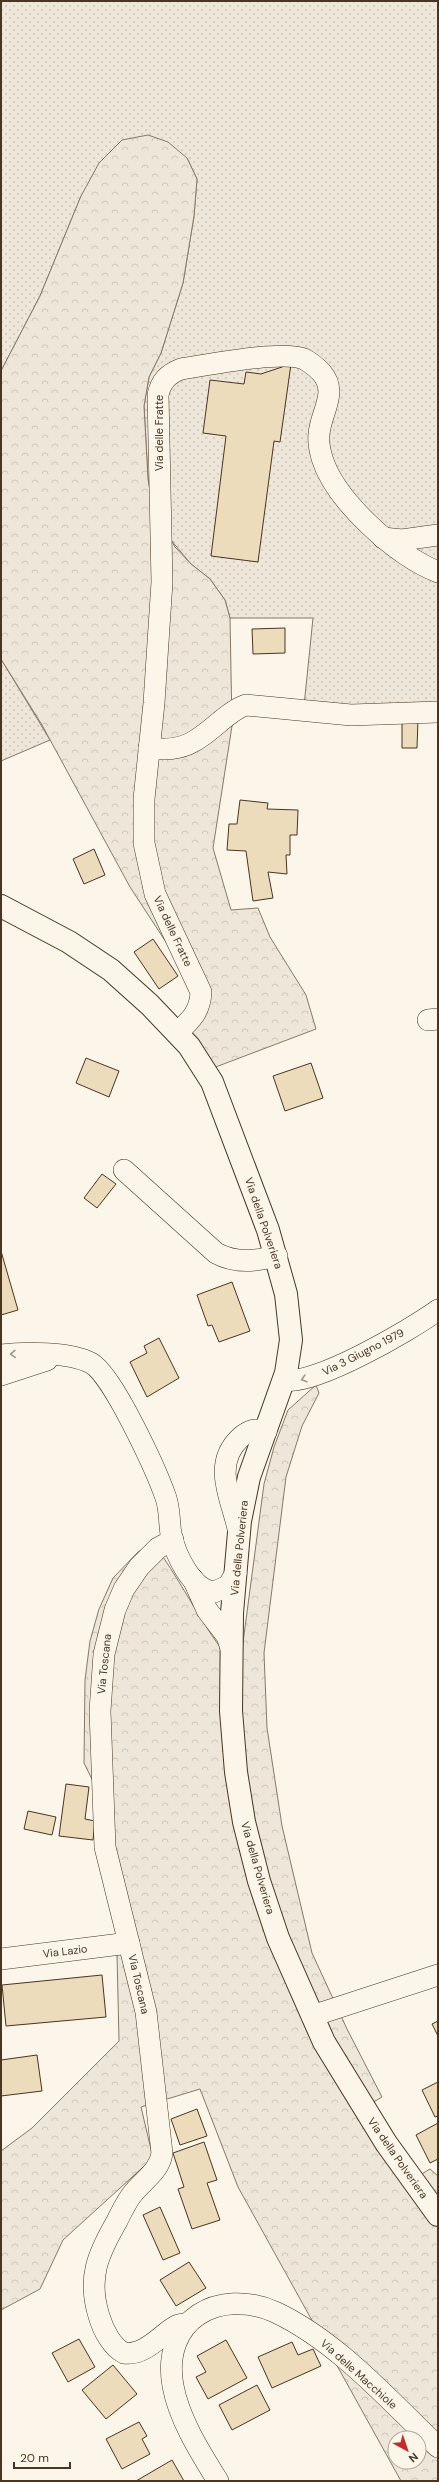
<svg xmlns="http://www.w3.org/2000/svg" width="439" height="2482" font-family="'DM Sans',sans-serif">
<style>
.grass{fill:url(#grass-dots);stroke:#887966}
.forest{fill:url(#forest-crowns);stroke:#887966;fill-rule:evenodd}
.building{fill:#ecdcbc;stroke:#4a3520}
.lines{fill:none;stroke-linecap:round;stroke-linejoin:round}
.minor-casing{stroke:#4a3520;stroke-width:22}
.major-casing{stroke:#4a3520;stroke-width:24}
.minor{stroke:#fbf6e9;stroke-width:21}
.major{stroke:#fbf6e9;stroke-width:22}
.oneway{stroke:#a29684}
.labels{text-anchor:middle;stroke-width:3;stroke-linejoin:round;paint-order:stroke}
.street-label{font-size:11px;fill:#4a3520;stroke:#fbf6e9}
</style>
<defs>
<pattern id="grass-dots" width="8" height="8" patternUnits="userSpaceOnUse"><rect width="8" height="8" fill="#ede6d9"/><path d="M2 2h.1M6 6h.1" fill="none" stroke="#cdc6ba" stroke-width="1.8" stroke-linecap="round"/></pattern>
<pattern id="forest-crowns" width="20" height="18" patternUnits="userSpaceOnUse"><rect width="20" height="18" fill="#ede6d9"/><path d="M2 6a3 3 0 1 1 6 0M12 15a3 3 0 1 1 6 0" fill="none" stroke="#cdc6ba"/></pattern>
</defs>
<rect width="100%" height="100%" fill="#fbf6e9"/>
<g class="grass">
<path d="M 1,1 L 438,1 L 438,706 L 304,706 L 313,618 L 230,618 L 225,600 L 210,579 L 191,564 L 166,534 L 153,510 L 148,479 L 144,406 L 149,377 L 161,353 L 183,283 L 194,216 L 197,179 L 187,158 L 81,196 L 40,296 L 1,371 Z"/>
<path d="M 1,659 L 50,740 L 1,761 Z"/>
</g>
<g class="forest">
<path d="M 148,135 L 168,142 L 187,158 L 197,179 L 194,216 L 183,283 L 161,353 L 149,377 L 144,406 L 148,479 L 153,510 L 175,547 L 191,564 L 210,579 L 225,600 L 230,618 L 232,726 L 213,848 L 231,910 L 258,908 L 270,937 L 306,995 L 316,1029 L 213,1068 L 189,1035 L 207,1005 L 130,887 L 42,725 L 1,659 L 1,371 L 40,296 L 81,196 L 99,163 L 122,140 Z"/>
<path d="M 316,1385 L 319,1393 L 302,1426 L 286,1477 L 264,1653 L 267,1728 L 282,1826 L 312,1953 L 347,2029 L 382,2097 L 372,2103 L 420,2175 L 430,2169 L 438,2176 L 438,2481 L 401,2481 L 238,2187 L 200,2089 L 141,2107 L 153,2158 L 63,2240 L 40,2289 L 1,2310 L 1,2151 L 32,2128 L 119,2041 L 114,1824 L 84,1763 L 85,1680 L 90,1641 L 99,1609 L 113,1578 L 138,1552 L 153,1543 C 178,1576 196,1614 220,1647 L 242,1650 L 264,1484 L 274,1447 L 288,1410 ZM 395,2438 L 419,2438 L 419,2462 L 395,2462 Z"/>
</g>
<g class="building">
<path d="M 291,364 L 280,442 L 274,441 L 258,562 L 211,556 L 226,436 L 203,433 L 210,380 L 244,384 L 246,372 L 261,374 Z"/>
<path d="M 285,628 L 285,653 L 253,654 L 252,629 Z"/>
<path d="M 402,720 L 418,720 L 417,748 L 402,748 Z"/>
<path d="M 240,800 L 268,803 L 267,809 L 298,810 L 297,835 L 290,835 L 290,855 L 286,855 L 287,874 L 268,872 L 273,898 L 253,901 L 246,851 L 227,850 L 229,824 L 237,824 Z"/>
<path d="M 94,849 L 105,875 L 84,884 L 73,859 Z"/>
<path d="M 153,939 L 178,976 L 159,989 L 134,952 Z"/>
<path d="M 86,1058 L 119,1071 L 109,1097 L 76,1083 Z"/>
<path d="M 311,1063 L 323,1098 L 285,1111 L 273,1076 Z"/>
<path d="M 102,1174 L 116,1184 L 97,1208 L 84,1198 Z"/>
<path d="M 1,1251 L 18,1310 L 1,1315 Z"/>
<path d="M 232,1282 L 250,1331 L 219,1342 L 212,1325 L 208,1326 L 197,1295 Z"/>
<path d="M 159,1338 L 179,1378 L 147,1397 L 130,1362 L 147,1353 L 144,1346 Z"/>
<path d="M 66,1784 L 89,1787 L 85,1819 L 95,1821 L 93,1840 L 59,1836 Z"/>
<path d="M 28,1811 L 56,1817 L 52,1835 L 24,1829 Z"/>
<path d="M 102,1975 L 106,2017 L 6,2026 L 2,1985 Z"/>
<path d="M 438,2021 L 438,2036 L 432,2024 Z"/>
<path d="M 37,2055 L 42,2091 L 1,2096 L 1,2060 Z"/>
<path d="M 438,2082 L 438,2116 L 435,2117 L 422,2090 Z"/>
<path d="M 197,2109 L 207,2136 L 180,2145 L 171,2119 Z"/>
<path d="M 438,2123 L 438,2159 L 430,2163 L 416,2135 Z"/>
<path d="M 204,2142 L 217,2180 L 207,2183 L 220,2220 L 192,2229 L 178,2189 L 184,2187 L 173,2153 Z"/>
<path d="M 160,2207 L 180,2253 L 163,2260 L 143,2215 Z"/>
<path d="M 189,2262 L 206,2288 L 176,2306 L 160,2280 Z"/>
<path d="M 79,2339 L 95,2367 L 68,2382 L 52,2353 Z"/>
<path d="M 226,2340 L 247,2378 L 208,2399 L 196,2377 L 206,2372 L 197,2356 Z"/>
<path d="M 292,2342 L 298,2355 L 313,2349 L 321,2366 L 272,2388 L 258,2357 Z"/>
<path d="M 113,2365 L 137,2394 L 106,2419 L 82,2390 Z"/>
<path d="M 257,2385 L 270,2410 L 232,2430 L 219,2405 Z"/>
<path d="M 139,2422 L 147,2436 L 142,2439 L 150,2454 L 122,2469 L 106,2439 Z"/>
<path d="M 172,2460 L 184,2481 L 136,2481 Z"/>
</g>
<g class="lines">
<g class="minor-casing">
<g id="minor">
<path d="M 383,538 L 402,540 L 438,535"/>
<path d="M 149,748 C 184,753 197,741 222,720 C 230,714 236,708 246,705 L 351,715 L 438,712"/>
<path d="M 428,1020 L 438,1019"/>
<path d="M 177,1033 C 191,1020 200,1012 201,992 L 155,894 L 144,843 L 144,799 L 154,703 L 162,582 L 158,395 C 161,381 168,374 181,369 C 208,365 282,350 304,359 C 310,362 316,367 321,372 C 339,392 321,411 319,434 C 318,442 320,451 322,458 C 335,501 397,556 438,572"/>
<path d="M 124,1170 L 216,1253 C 236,1264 256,1261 277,1256"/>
<path d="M 1,1355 C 25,1352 70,1352 91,1363 C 113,1375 157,1472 166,1498 C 170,1510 169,1522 171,1534 C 175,1553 191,1590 214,1592 L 228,1586 L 236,1573"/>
<path d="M 1,1375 L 47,1360"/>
<path d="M 284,1380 C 313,1387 412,1329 438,1310"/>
<path d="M 239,1533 C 233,1501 210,1465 241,1437 C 249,1430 255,1428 266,1432"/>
<path d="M 173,1540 L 158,1548 L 139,1567 L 124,1589 L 115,1610 L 104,1654 L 100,1711 L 105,1847 L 146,2012 L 162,2153 C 160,2170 145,2179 134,2192 C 127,2200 122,2211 117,2221 C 98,2254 87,2278 99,2316 C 103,2330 112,2347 124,2353 C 151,2357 171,2319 186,2325"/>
<path d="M 193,1579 L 207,1610 L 227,1636 L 231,1648"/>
<path d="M 1,1959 L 129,1943"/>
<path d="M 312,2016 L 438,1975"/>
<path d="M 218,2481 C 200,2452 179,2419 173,2386 C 161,2320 218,2287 275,2312 C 337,2341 389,2400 438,2447"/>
</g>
</g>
<g class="major-casing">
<path id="major" d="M 1,906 L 69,942 L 111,970 L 150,1005 L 189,1046 L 212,1082 L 268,1230 L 286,1294 L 291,1340 L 286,1373 L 249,1477 L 240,1521 L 232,1613 L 231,1711 L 236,1772 L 244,1822 L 259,1881 L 278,1938 L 324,2042 L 386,2143 L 438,2215"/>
</g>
<use href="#minor" class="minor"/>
<use href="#major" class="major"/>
</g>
<defs><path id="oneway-chevron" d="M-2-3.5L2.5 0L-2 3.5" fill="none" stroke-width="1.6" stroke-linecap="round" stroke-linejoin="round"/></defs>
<g class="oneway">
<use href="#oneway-chevron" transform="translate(13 1354) rotate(178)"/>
<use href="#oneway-chevron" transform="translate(304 1379) rotate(163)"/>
</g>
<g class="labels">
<g class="street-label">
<text transform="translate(159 433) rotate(-90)" y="4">Via delle Fratte</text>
<text transform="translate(173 931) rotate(65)" y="4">Via delle Fratte</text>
<text transform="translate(264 1223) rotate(71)" y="4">Via della Polveriera</text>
<text transform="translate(363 1352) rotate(-27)" y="4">Via 3 Giugno 1979</text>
<text transform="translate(239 1548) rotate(-84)" y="4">Via della Polveriera</text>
<text transform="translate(104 1664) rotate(-84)" y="4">Via Toscana</text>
<text transform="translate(258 1868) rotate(74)" y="4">Via della Polveriera</text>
<text transform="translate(65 1951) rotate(-7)" y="4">Via Lazio</text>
<text transform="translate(139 1984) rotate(77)" y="4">Via Toscana</text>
<text transform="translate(398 2158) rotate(55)" y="4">Via della Polveriera</text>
<text transform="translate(359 2374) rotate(42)" y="4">Via delle Macchiole</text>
</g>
</g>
<rect width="439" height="2482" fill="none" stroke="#4a3520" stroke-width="4"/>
<g transform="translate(407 2450) rotate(140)"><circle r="19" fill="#fbf6e9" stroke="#b4a999"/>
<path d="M0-3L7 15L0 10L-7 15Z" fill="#c62828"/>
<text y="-6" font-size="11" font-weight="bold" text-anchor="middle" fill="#4a3520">N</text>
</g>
<path d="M14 2462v6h56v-6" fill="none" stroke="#4a3520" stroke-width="2"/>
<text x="20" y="2462" font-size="12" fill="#4a3520" stroke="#fbf6e9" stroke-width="3" paint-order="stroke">20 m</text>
</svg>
